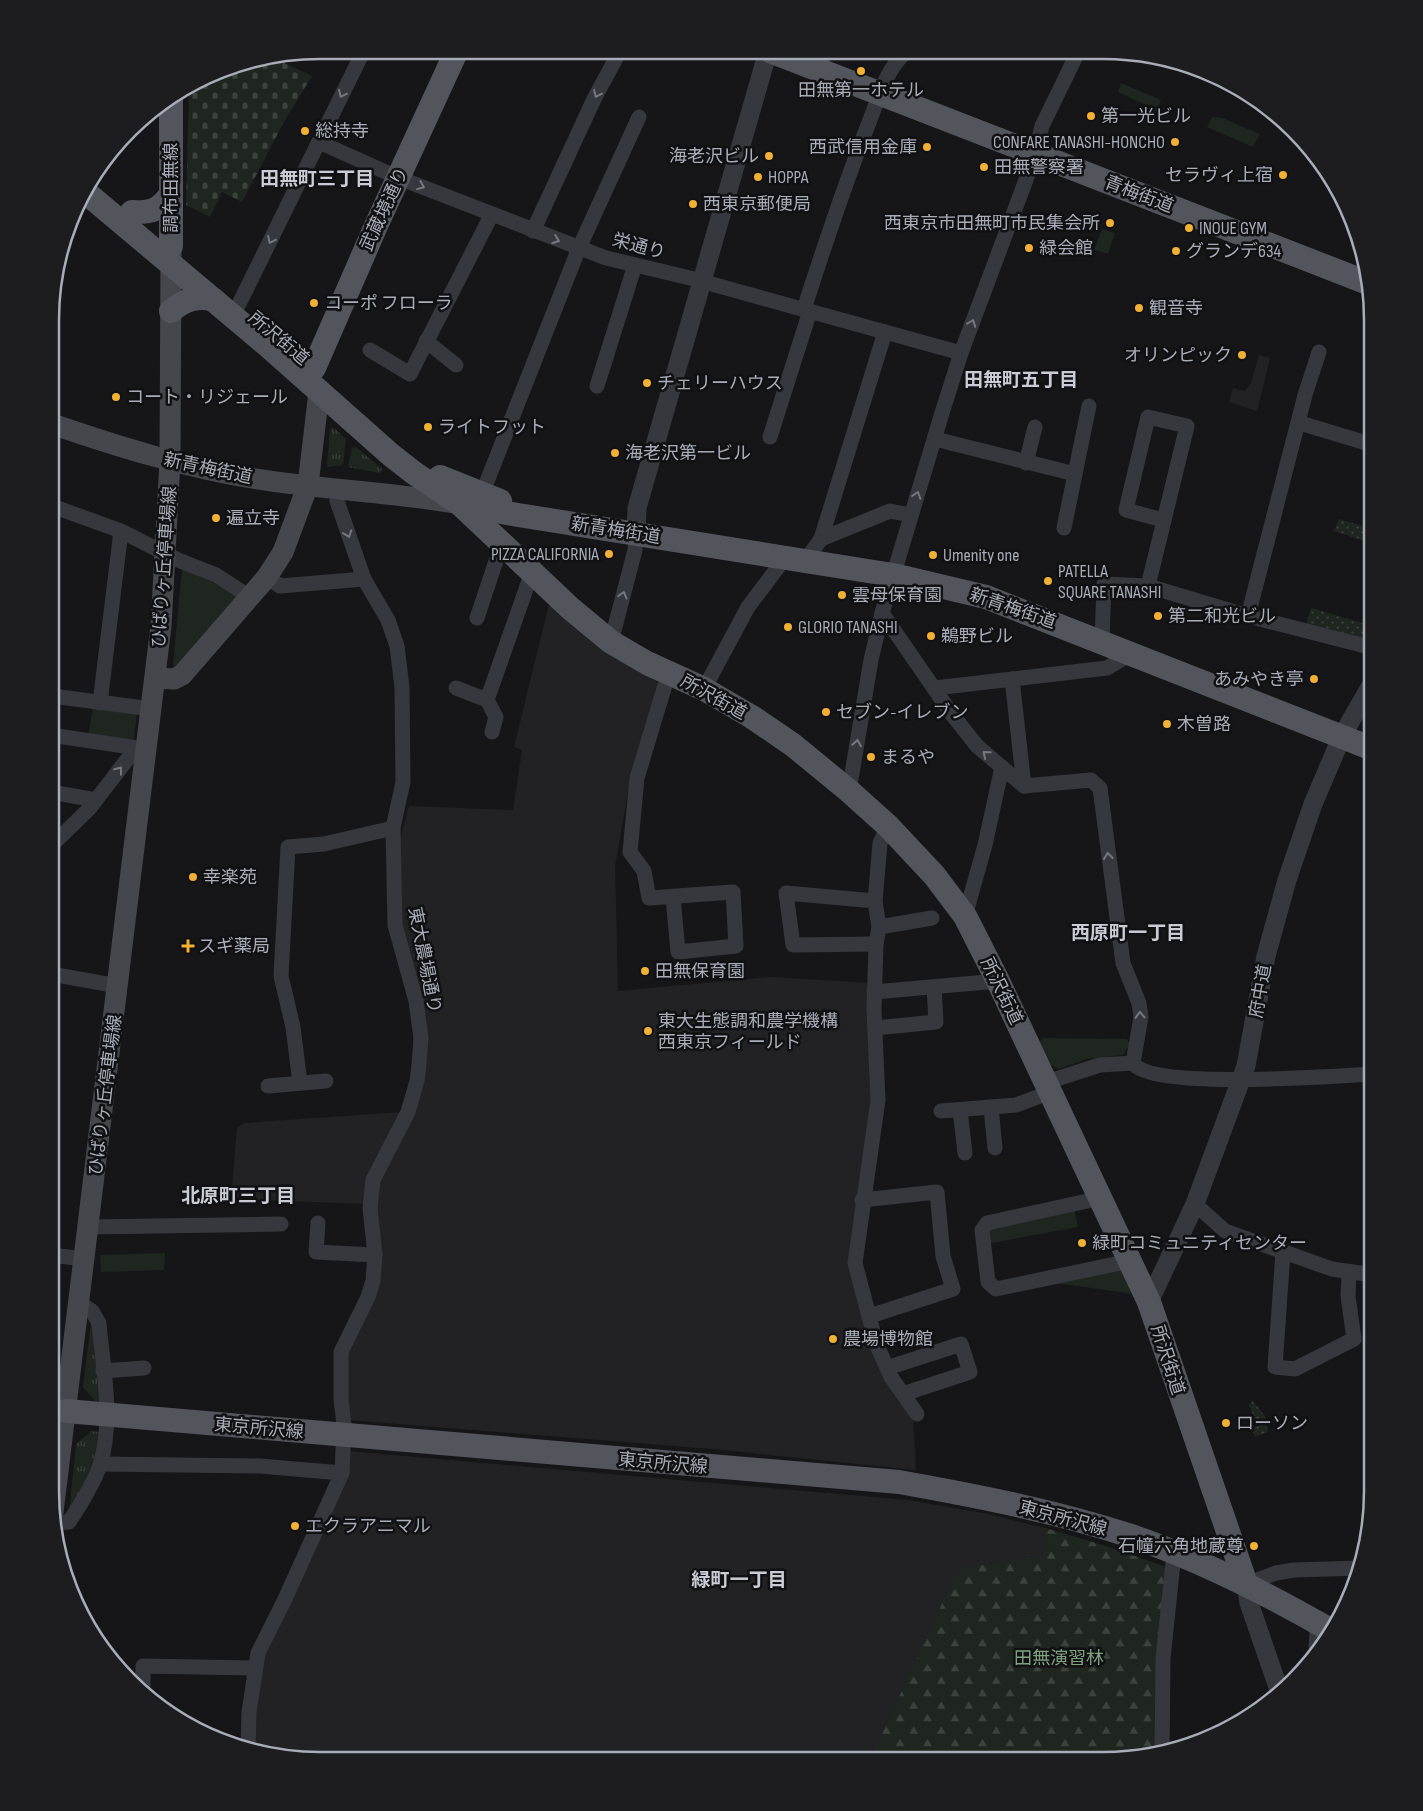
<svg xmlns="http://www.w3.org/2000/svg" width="1423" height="1811" font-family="'Sofia Sans Condensed','Noto Sans JP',sans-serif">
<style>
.built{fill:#222225}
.grass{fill:url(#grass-tufts)}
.forest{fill:url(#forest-firs)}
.cemetery{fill:url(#cemetery-stones)}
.park{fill:#1e261f}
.garden{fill:url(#garden-dots)}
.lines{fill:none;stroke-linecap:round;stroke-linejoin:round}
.minor{stroke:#37383d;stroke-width:15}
.tertiary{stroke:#37383d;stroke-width:19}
.secondary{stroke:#45474d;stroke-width:21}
.primary{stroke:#53555c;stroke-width:24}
.oneway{stroke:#757881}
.poi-dot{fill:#f2b134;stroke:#111113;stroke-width:2}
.labels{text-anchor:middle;stroke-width:5;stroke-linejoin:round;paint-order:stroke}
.poi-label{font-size:18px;fill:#a8adb8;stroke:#111113;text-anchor:start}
.street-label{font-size:18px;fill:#a8adb8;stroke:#111113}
.park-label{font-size:18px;fill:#7fa381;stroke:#111113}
.neighbourhood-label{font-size:19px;font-weight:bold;fill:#c9ccd4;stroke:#111113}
.rim{fill:none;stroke:#a8adb8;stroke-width:2.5}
</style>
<defs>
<pattern id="grass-tufts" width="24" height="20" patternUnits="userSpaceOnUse" patternTransform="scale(1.25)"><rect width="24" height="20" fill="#1e261f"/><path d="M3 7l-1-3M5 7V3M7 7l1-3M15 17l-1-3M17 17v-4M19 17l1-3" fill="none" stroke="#3c433d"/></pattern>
<pattern id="forest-firs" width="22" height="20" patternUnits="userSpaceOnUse" patternTransform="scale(1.25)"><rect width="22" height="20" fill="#1e261f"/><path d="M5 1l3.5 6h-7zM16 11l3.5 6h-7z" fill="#3c433d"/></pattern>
<pattern id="cemetery-stones" width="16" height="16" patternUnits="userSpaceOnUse" patternTransform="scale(1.25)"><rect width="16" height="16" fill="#1e261f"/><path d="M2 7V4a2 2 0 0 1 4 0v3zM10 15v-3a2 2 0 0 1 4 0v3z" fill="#3c433d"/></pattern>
<pattern id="garden-dots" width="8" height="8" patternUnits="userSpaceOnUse" patternTransform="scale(1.25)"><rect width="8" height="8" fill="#1e261f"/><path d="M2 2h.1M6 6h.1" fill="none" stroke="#3c433d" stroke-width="1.8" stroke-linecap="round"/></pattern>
</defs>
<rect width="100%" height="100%" fill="#161618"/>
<g class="built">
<path d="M 1259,355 L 1270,358 L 1257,411 L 1229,402 L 1233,388 L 1245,391 L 1251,383 Z"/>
<path d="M 549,604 L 599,648 L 656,679 L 658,685 L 630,781 L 615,866 L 618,991 L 769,977 L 871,983 L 874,1090 L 852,1262 L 913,1416 L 916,1470 L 712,1449 L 348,1420 L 347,1354 L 373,1298 L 377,1185 L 426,1063 L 401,928 L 398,847 L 409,806 L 513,810 L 522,750 L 514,747 Z"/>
<path d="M 403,1112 L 367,1204 L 231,1199 L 237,1128 L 244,1123 Z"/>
<path d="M 348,1451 L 908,1500 L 984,1513 L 1045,1528 L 1109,1547 L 1166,1567 L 1121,1760 L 302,1760 L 254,1751 L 255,1711 L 265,1650 Z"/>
</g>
<g class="grass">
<path d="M 333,427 L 346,439 L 343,465 L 327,467 L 330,429 Z"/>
<path d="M 356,447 L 382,469 L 380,473 L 348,467 L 352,448 Z"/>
<path d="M 93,1322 L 101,1402 L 95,1401 L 83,1387 L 91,1324 Z"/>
<path d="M 91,1431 L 100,1432 C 94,1464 85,1486 69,1514 L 76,1444 Z"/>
</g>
<path class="forest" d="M 1045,1528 L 1109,1547 L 1166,1567 L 1159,1754 L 1121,1760 L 870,1760 L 952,1582 L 964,1568 L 1044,1556 Z"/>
<path class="cemetery" d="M 273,58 L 312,76 L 284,122 L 242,202 L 222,192 L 210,217 L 186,205 L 189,90 L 233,64 Z"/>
<g class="park">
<path d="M 1121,83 L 1161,100 L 1157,110 L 1118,92 Z"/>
<path d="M 1212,117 L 1222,118 L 1260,134 L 1253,147 L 1207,127 Z"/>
<path d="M 1102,229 L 1115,233 L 1108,254 L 1094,250 Z"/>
<path d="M 182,568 L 240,595 L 176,669 L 173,666 Z"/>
<path d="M 93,708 L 137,714 L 133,744 L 88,736 Z"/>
<path d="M 1043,1038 L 1127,1039 L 1130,1044 L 1123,1055 L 1087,1059 L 1059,1069 L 1051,1065 L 1040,1042 Z"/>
<path d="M 1074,1208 L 1078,1227 L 987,1244 L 989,1226 Z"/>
<path d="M 165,1253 L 164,1270 L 101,1272 L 100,1255 Z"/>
<path d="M 1123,1268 L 1133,1294 L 1056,1283 Z"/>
</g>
<g class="garden">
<path d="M 1339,519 L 1373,529 L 1373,544 L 1334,531 Z"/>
<path d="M 1311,608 L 1373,626 L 1373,642 L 1306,625 Z"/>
<path d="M 1253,1401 L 1265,1416 L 1268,1432 L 1255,1437 L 1252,1429 L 1258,1426 L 1249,1405 Z"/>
</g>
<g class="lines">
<g class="minor">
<path d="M 815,69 L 827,51"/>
<path d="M 319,142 L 399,178 L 606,258 L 690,278 L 961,353"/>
<path d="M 533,231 L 595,97 L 620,51"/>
<path d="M 239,304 L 364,50"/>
<path d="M 804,309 C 824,247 844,186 868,125 C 878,100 885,70 906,52"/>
<path d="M 426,341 L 456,365"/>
<path d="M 370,350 L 410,374 L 492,214"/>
<path d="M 597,386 L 635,265"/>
<path d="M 1300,423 L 1373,445"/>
<path d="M 770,437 L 810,311"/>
<path d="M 935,439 L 1075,474 L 1089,406"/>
<path d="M 1026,463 L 1035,427"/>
<path d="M 482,494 L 579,248 L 639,117"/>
<path d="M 52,506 L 121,531 L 178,560 L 216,575 L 250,597"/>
<path d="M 1064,528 L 1075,474"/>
<path d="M 821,539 L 890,511 L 910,515"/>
<path d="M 805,561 L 821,539 L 885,332"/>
<path d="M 267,577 L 280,586 L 364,579"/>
<path d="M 1148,586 L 1187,426 L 1148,417 L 1126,510 L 1163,520"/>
<path d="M 882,613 L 951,713 L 977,746 L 1024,786 L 1091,780 L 1100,788 L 1123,963 L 1139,1003 L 1141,1017 L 1133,1063"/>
<path d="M 1248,616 L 1305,395 L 1319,352"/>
<path d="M 477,618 L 502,543"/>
<path d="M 1102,641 L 1104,584 L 1148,586 L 1248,616 L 1373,648"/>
<path d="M 611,642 L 635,550 L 636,533"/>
<path d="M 669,672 L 637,778 L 630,852 L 644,871 L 649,898 L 733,892 L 736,946 L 678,952 L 673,897"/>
<path d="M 1012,679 L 1024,786"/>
<path d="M 456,688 L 487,700"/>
<path d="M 935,688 L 1107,668 L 1132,653"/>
<path d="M 704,689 L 748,607 L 785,558"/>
<path d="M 52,696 L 152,709"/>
<path d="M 100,703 L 121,531"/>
<path d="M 492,732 L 496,717 L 487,700 L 532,572"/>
<path d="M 51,735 L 144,749"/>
<path d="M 849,791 L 871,660 L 882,613 L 942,413 L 961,353 L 1033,161 L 1042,126 L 1078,52"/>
<path d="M 51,792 L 96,800"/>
<path d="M 51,846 L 89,809 L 136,748"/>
<path d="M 875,901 L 786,893 L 793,945 L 876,944"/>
<path d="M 965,916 L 985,845 L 1002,767"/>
<path d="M 879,927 L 932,918"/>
<path d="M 51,974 L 118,986"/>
<path d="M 874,992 L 998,981"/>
<path d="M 875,1028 L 936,1022 L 934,987"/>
<path d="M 1047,1082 L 1100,1065 L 1133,1063 C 1151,1090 1336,1076 1373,1074"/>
<path d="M 300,1083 L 293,1027 L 281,976 L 288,847 L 324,844 L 393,828"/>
<path d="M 268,1086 L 326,1081"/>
<path d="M 991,1107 L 995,1148"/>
<path d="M 960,1110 L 965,1153"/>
<path d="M 941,1111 L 1016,1105 L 1051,1092"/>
<path d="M 1101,1198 L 987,1223 L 982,1230 L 988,1282 L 996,1289 L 1130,1261"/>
<path d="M 862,1200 L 937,1192 L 943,1256 L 953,1289 L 870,1316"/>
<path d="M 1195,1204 L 1225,1231 L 1332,1269 L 1373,1275"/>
<path d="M 318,1223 L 316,1252 L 375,1255"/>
<path d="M 89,1227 L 281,1224"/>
<path d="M 1283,1252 L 1275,1367 L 1295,1369 L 1354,1339 L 1348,1296 L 1349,1272"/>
<path d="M 50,1255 L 85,1259"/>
<path d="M 50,1286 L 53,1255"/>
<path d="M 887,1368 L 961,1344 L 970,1372 L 903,1394 L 891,1377 L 876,1343 L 855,1263 L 878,1100 L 874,1009 L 876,944 L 879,927 L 875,901 L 880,843 L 888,826"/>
<path d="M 103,1371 L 144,1368"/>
<path d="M 903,1394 L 917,1414"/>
<path d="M 100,1464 L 260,1466 L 342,1473"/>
<path d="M 54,1523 L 69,1522 C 81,1504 93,1485 100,1465 C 114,1420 103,1369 99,1323 L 92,1311 L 79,1303"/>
<path d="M 1246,1584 L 1276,1573 L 1294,1570 L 1361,1568"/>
<path d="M 1318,1623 L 1316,1646 L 1320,1651"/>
<path d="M 136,1686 L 143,1686 L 143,1666 L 254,1668"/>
<path d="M 248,1750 L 249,1712 L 258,1653 L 285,1599 L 342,1473 L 344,1425 L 341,1399 L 341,1352 L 368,1297 L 373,1281 L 375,1255 L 370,1208 L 373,1180 L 408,1112 L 417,1081 L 419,1065 L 421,1038 L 416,1001 L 395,925 L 393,828 L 403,782 L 402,687 L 397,646 L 388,620 L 364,579 L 337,501 L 338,488"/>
<path d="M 1162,1754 L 1163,1659 L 1174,1553"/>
</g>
<g class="tertiary">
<path d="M 636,533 L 637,508 L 645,480 L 768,51"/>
<path d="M 1149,1302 L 1195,1204 L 1246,1066 L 1266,956 L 1287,880 L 1313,804 L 1342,736 L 1373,682"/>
<path d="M 1246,1584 L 1249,1603 L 1280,1693"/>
</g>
<g class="secondary">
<path d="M 52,424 C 119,447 187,468 257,479 C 324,490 393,492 460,504"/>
<path d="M 156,678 L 174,679 L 182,675 L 267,577 L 283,552 L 308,485 L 319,392"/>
<path d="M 53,1512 L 161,626 L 170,461 L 171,252"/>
</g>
<g class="primary">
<path d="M 770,51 L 1368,283"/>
<path d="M 171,100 L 171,246"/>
<path d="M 84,191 L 267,345 L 391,455 L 414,473 L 460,504 L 570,608 L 611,642 L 647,663 L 704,689 L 752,717 L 793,745 L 849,791 L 888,826 L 934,875 L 965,916 L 998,981 L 1149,1302 L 1246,1584"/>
<path d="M 132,212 C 151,213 160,210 171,194"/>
<path d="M 171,311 C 184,300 197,295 214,300"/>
<path d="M 314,368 L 375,228 L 457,50"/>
<path d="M 440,477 L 500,501"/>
<path d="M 460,504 L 518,515 L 893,575 L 986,597 L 1373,749"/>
<path d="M 66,1411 L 899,1482 C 977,1496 1055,1511 1131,1536 C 1201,1560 1268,1594 1332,1631"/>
</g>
</g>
<defs><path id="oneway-chevron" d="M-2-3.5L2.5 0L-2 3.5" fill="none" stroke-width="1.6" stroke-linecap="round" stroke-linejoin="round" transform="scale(1.25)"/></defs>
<g class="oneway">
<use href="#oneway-chevron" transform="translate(342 94) rotate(116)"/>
<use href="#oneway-chevron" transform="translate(597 94) rotate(116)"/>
<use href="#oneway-chevron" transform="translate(421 186) rotate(22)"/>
<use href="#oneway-chevron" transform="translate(271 240) rotate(116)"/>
<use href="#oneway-chevron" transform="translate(556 240) rotate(20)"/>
<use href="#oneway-chevron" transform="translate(972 323) rotate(-69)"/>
<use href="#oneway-chevron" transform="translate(917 495) rotate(-72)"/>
<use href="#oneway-chevron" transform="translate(348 534) rotate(70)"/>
<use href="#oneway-chevron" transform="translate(623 595) rotate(-75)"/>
<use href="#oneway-chevron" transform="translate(857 743) rotate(-81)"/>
<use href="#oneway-chevron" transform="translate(986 754) rotate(-140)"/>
<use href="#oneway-chevron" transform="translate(119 770) rotate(-53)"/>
<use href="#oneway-chevron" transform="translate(1108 856) rotate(-97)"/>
<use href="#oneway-chevron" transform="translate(1140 1015) rotate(-92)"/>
</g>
<g class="poi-dot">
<circle cx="861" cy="71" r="5"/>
<circle cx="1091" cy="116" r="5"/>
<circle cx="305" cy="131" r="5"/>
<circle cx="1175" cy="142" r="5"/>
<circle cx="927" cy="147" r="5"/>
<circle cx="769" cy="156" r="5"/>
<circle cx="984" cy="167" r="5"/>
<circle cx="1283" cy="175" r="5"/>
<circle cx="758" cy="177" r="5"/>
<circle cx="693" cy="204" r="5"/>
<circle cx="1110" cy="223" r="5"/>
<circle cx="1189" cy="228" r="5"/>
<circle cx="1029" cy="248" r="5"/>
<circle cx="1176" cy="251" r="5"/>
<circle cx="314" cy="303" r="5"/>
<circle cx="1139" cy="308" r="5"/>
<circle cx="1242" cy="355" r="5"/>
<circle cx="647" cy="383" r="5"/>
<circle cx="116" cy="397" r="5"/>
<circle cx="428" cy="427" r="5"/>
<circle cx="615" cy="453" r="5"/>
<circle cx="216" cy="518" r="5"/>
<circle cx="609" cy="554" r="5"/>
<circle cx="933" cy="555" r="5"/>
<circle cx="1048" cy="581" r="5"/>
<circle cx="842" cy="595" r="5"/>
<circle cx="1158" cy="616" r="5"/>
<circle cx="788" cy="627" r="5"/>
<circle cx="931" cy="636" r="5"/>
<circle cx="1314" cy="679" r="5"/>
<circle cx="826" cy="712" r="5"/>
<circle cx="1167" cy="724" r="5"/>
<circle cx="871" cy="757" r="5"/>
<circle cx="193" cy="877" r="5"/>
<path d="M185.5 938.5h5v5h5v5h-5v5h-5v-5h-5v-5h5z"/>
<circle cx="645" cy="971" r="5"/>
<circle cx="648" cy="1031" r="5"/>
<circle cx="1082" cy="1243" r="5"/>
<circle cx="833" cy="1339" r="5"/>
<circle cx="1226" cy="1423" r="5"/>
<circle cx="295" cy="1526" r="5"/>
<circle cx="1254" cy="1546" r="5"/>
</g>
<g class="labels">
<g class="poi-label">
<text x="861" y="96" text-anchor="middle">田無第一ホテル</text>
<text x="1101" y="122">第一光ビル</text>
<text x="315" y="137">総持寺</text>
<text x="1165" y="148" text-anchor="end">CONFARE TANASHI-HONCHO</text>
<text x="917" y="153" text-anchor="end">西武信用金庫</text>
<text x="759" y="162" text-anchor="end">海老沢ビル</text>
<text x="994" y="173">田無警察署</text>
<text x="1273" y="181" text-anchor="end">セラヴィ上宿</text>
<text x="768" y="183">HOPPA</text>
<text x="703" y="210">西東京郵便局</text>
<text x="1100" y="229" text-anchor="end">西東京市田無町市民集会所</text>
<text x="1199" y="234">INOUE GYM</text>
<text x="1039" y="254">緑会館</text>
<text x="1186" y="257">グランデ634</text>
<text x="324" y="309">コーポ フローラ</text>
<text x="1149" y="314">観音寺</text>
<text x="1232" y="361" text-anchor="end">オリンピック</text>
<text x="657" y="389">チェリーハウス</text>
<text x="126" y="403">コート・リジェール</text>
<text x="438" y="433">ライトフット</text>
<text x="625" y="459">海老沢第一ビル</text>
<text x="226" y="524">遍立寺</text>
<text x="599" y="560" text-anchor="end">PIZZA CALIFORNIA</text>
<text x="943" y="561">Umenity one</text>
<text x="1058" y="577">PATELLA<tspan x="1058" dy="21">SQUARE TANASHI</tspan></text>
<text x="852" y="601">雲母保育園</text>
<text x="1168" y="622">第二和光ビル</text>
<text x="798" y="633">GLORIO TANASHI</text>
<text x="941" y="642">鵜野ビル</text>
<text x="1304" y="685" text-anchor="end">あみやき亭</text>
<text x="836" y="718">セブン-イレブン</text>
<text x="1177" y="730">木曽路</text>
<text x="881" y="763">まるや</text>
<text x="203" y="883">幸楽苑</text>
<text x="198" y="952">スギ薬局</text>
<text x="655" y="977">田無保育園</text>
<text x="658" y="1027">東大生態調和農学機構<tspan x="658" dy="21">西東京フィールド</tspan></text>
<text x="1092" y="1249">緑町コミュニティセンター</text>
<text x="843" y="1345">農場博物館</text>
<text x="1236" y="1429">ローソン</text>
<text x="305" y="1532">エクラアニマル</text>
<text x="1244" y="1552" text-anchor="end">石幢六角地蔵尊</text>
</g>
<g class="street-label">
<text transform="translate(171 188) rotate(-90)" y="6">調布田無線</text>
<text transform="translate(1139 194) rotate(21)" y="6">青梅街道</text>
<text transform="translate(384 209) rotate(-65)" y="6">武蔵境通り</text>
<text transform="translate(639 246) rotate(15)" y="6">栄通り</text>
<text transform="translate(279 338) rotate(40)" y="6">所沢街道</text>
<text transform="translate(208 468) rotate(12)" y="6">新青梅街道</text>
<text transform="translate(616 530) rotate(9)" y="6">新青梅街道</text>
<text transform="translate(164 567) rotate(-86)" y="6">ひばりヶ丘停車場線</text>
<text transform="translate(1013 608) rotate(19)" y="6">新青梅街道</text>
<text transform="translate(714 697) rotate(29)" y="6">所沢街道</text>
<text transform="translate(425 960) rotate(79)" y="6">東大農場通り</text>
<text transform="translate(1002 991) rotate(64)" y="6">所沢街道</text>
<text transform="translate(1260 991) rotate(-80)" y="6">府中道</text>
<text transform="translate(105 1095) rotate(-83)" y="6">ひばりヶ丘停車場線</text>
<text transform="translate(1168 1360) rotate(72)" y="6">所沢街道</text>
<text transform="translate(259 1428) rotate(5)" y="6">東京所沢線</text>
<text transform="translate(663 1463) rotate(5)" y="6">東京所沢線</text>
<text transform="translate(1063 1518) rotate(15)" y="6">東京所沢線</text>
</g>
<g class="park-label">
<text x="1059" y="1664">田無演習林</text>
</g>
<g class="neighbourhood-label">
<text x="317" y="185">田無町三丁目</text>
<text x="1021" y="386">田無町五丁目</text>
<text x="1128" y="939">西原町一丁目</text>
<text x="238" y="1202">北原町三丁目</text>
<text x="739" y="1586">緑町一丁目</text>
</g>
</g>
<path d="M0 0H1423V1811H0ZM320 59H1103A261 261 0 0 1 1364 320V1491A261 261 0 0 1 1103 1752H320A261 261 0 0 1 59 1491V320A261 261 0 0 1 320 59Z" fill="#1d1d20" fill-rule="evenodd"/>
<path class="rim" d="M320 59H1103A261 261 0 0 1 1364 320V1491A261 261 0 0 1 1103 1752H320A261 261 0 0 1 59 1491V320A261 261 0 0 1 320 59Z"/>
</svg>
